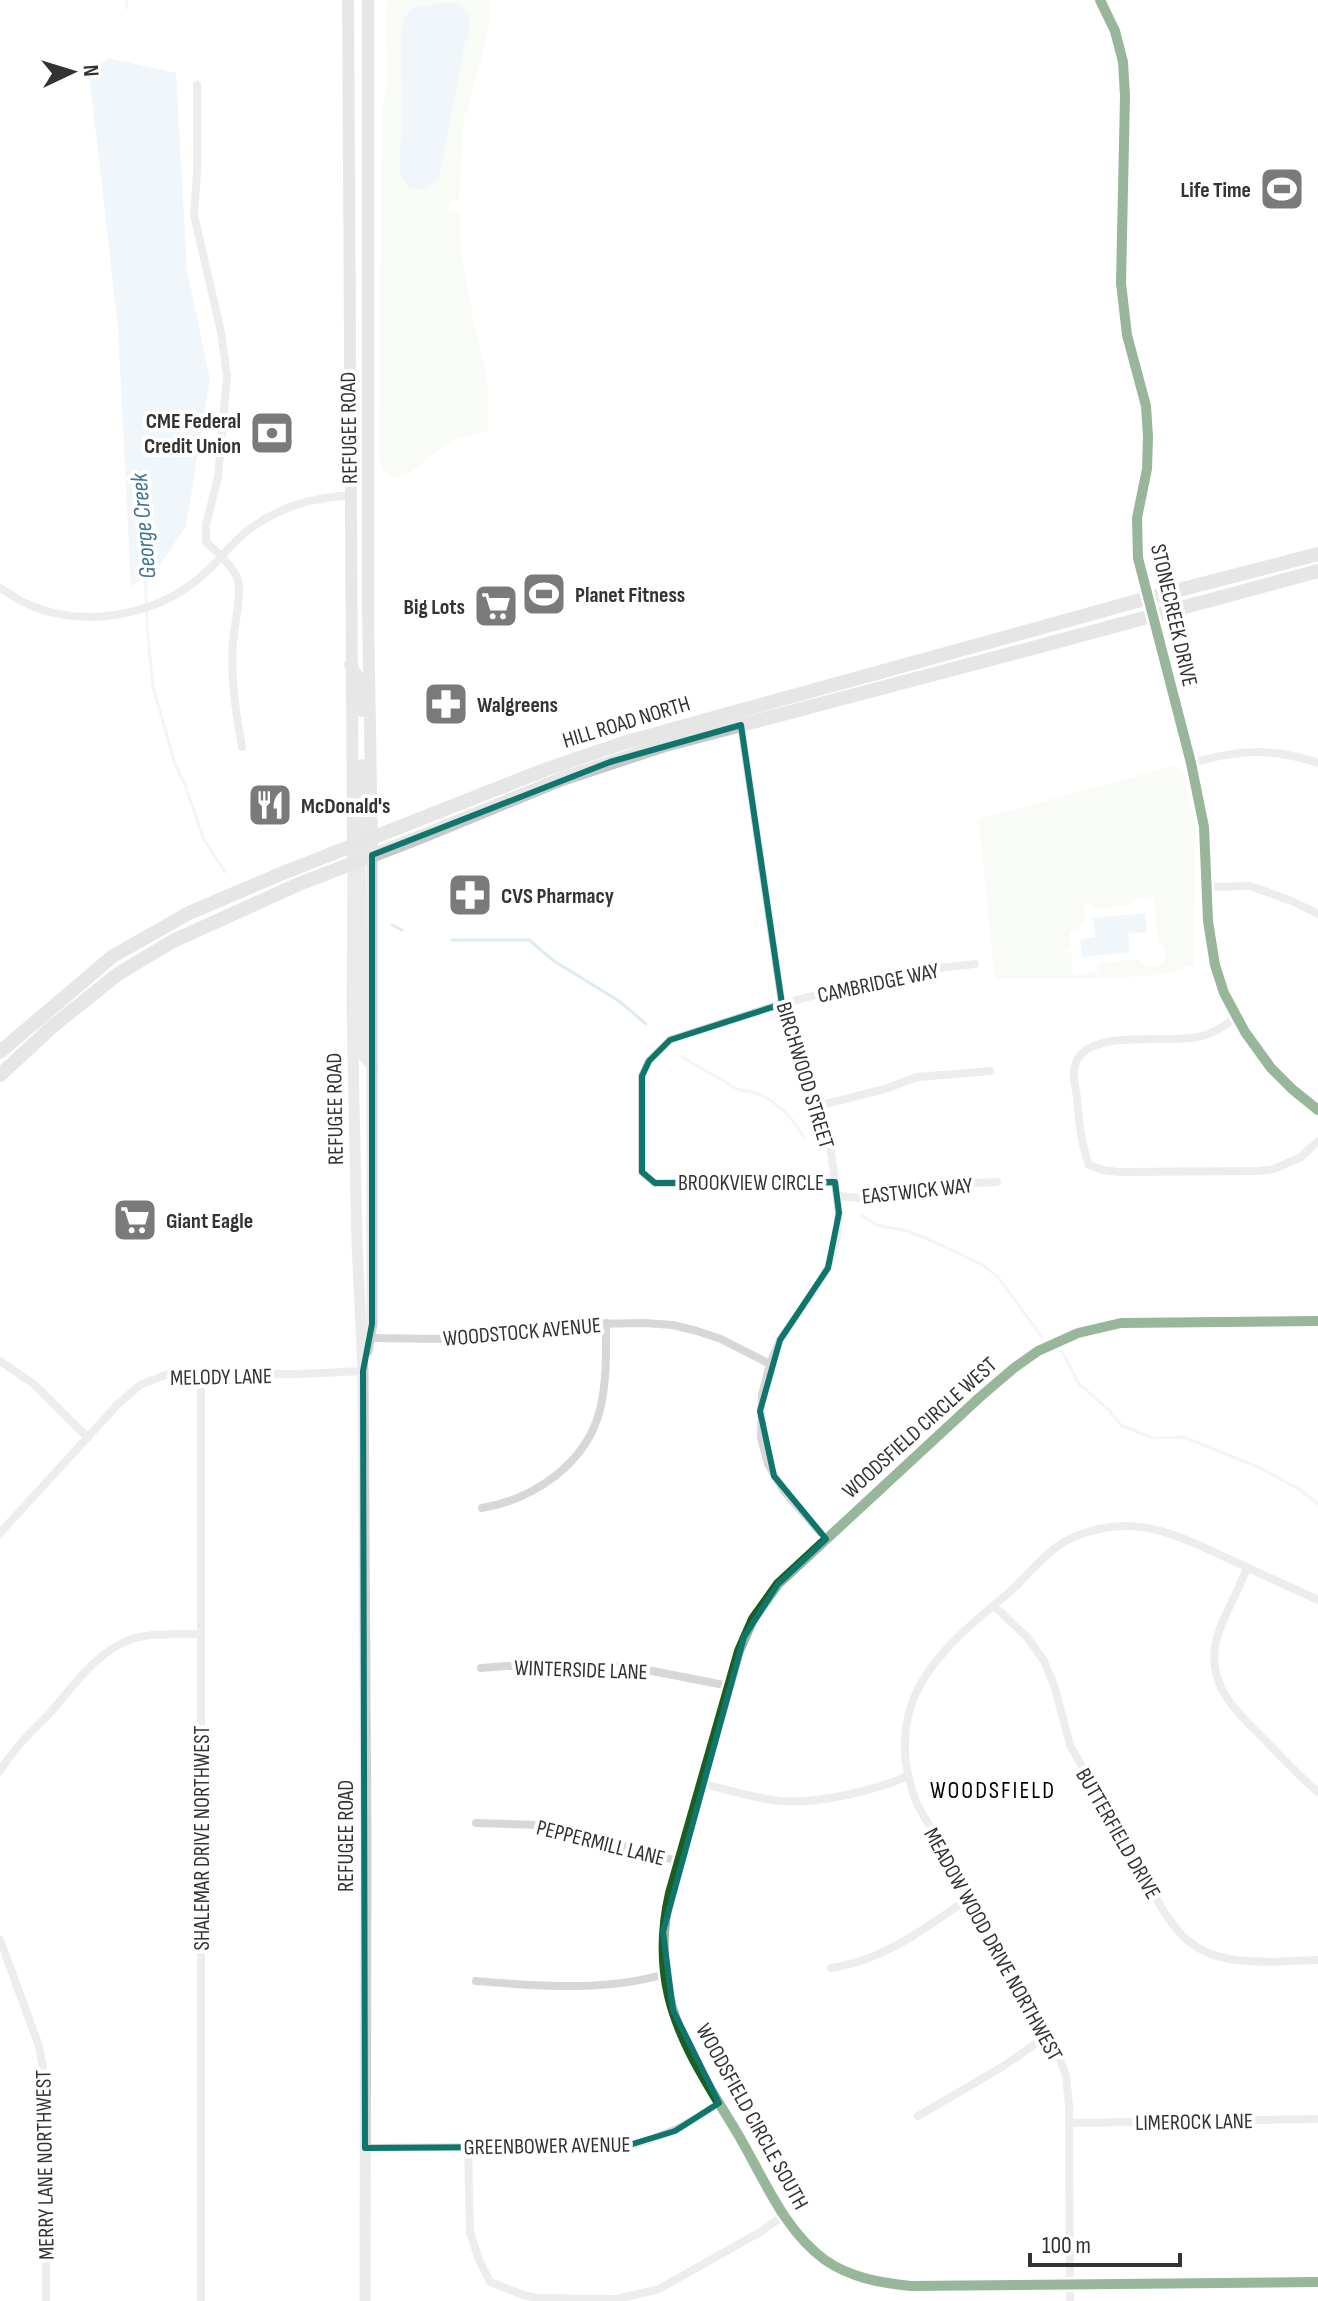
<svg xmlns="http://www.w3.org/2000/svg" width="1318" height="2301" font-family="'Sofia Sans Condensed',sans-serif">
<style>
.green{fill:#f1f5ed;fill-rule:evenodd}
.water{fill:#ddebf3}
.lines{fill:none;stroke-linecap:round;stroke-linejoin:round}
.stream{stroke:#ddebf3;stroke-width:3}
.minor{stroke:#d7d7d7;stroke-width:8}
.secondary{stroke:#d0d0d0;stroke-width:11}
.primary{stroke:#cacaca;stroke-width:12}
.trunk{stroke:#c7c7c7;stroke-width:14}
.cycleway-casing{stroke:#fff;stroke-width:15}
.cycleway{stroke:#1b5e20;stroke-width:10}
.marked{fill:none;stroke:#0f766e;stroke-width:6;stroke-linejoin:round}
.labels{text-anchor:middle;stroke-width:8;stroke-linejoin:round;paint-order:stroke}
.poi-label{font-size:22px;font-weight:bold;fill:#333;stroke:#fff;text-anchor:start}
.street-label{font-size:22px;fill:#333;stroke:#fff}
.water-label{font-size:24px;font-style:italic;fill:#3f7597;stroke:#fff}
.neighbourhood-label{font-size:24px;letter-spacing:2px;fill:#000;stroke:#fff}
</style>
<rect width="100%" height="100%" fill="#fff"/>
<g class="green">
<path d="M 389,0 L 488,0 C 496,21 473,86 467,110 L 464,116 L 459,201 L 449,201 L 449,212 L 459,213 L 461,250 L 472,311 C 471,321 483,353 485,367 C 490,388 488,410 488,431 C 474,435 459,436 446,444 C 429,456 390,503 379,458 L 382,114 L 387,84 L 386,6 ZM 434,3 L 456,3 L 469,34 L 465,41 L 445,150 L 414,189 L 408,185 L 402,176 L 401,144 L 425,5 L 430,6 Z"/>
<path d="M 1174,766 L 1183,772 L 1195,828 L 1194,965 L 1160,975 L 1088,979 L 995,979 L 979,819 ZM 1154,896 L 1158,938 L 1166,953 C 1163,970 1149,971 1138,959 L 1097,964 L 1098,972 L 1073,975 L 1071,951 L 1059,951 L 1071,949 L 1069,931 L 1077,929 L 1085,923 L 1084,904 L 1092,903 L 1093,909 L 1131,905 L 1131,899 Z"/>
</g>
<g class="water">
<path d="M 434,3 L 456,3 L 462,5 L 469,15 L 469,35 L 465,42 L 459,75 L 439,178 C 430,189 411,196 403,179 C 396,164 402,144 402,128 C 403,97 400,65 401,33 C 403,15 410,2 430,6 Z"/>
<path d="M 108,58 L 176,73 L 187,270 L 210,379 L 186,526 L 157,569 L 131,586 L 118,328 L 89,73 Z"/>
<path d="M 1145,913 L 1147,932 L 1128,934 L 1130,952 L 1082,957 L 1080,939 L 1095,937 L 1093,918 Z"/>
</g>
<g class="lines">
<g class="stream">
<path d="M 126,0 L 127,8"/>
<path d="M 145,574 L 148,639 L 153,687 L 175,764 L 185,785 L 204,840 L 225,872"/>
<path d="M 392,925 L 402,930"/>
<path d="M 452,940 L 529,940 L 554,961 L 619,1001 L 646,1024"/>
<path d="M 682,1057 L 737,1089 C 744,1092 750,1091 756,1093 C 776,1100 795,1120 804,1138"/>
<path d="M 861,1215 L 877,1225 L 908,1231 L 934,1242 L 981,1264 L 997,1276 L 1042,1337"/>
<path d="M 1056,1348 L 1063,1353 L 1079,1384 L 1110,1411 L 1121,1425 L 1152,1438 L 1184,1437 L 1258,1467 L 1299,1489 L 1318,1504"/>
</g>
<g class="minor">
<path d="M 1100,0 L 1115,31 L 1123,62 L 1125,96 L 1121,283 L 1127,335 L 1146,406 L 1148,437 L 1147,469 L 1137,518 L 1138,558 L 1191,763 L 1204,827 L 1208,921 L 1215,965 L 1224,993 L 1245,1032 L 1271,1068 L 1292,1089 L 1318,1110"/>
<path d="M 197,85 L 197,174 L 194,215 L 221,332 L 227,376 L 218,477 L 206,525 L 206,542 C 216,551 234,567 238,580 C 242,595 234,626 233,642 C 230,677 236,713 242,747"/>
<path d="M 0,588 C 10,594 21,602 32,606 C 89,629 161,614 205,573 C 222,558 235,538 254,526 C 286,504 314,498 352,495"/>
<path d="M 741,724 L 782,1004 L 829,1137 L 839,1213 L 837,1237 L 828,1268 L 813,1293 L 780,1340 L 770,1364 L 762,1395 L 761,1438 L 768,1464 L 784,1491 L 826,1539"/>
<path d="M 1191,763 C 1238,750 1271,747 1318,763"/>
<path d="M 1206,887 L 1250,886 L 1292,901 L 1318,914"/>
<path d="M 1236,1017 C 1224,1027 1213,1034 1198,1037 C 1168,1044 1090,1028 1076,1062 C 1071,1073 1076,1087 1077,1099 C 1079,1121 1081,1144 1089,1165 L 1103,1170 L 1119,1172 L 1259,1171 L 1274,1169 L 1301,1157 L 1318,1141"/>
<path d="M 818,1106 L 885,1089 L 917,1077 L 990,1071"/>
<path d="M 835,1182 L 655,1183 L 642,1172 L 642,1076 L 649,1061 L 670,1040 L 782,1004 L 902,972 L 975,964"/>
<path d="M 838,1196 L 871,1199 L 897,1197 L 935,1185 L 997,1182"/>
<path d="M 1318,1321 L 1121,1323 L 1078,1333 L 1038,1351 L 1014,1368 L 980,1397 L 778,1584 L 753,1619 L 739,1651 L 670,1893 C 662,1928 661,1961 669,1996 C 681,2047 713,2092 739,2136 C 764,2179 784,2230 825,2260 C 851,2278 881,2283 911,2286 L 1318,2282"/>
<path d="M 366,1338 L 447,1339 L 537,1325 L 644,1323 L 673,1325 L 697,1331 L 721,1339 L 770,1364"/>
<path d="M 0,1361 L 35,1385 L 88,1438"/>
<path d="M 201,1374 L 201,2301"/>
<path d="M 482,1508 C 534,1499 586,1464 600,1410 C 607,1381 606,1352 606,1323"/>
<path d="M 0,1533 L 118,1404 L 140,1385 L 168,1374 L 300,1374 L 363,1371"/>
<path d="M 1247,1567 C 1238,1594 1220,1619 1215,1647 C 1209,1689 1239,1714 1265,1740 C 1282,1758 1299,1776 1318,1792"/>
<path d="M 994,1606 L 1027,1637 L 1044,1661 L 1055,1688 L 1070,1745 L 1164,1912 C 1173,1924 1181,1937 1194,1945 C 1225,1968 1281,1961 1318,1960"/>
<path d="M 481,1668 L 506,1666 L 627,1666 L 729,1686"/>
<path d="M 0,1771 C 13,1749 31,1732 49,1714 C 74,1686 95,1652 132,1639 C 153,1632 178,1635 201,1634"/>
<path d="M 701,1783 C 727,1790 753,1798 780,1801 C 818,1804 873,1791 908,1776"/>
<path d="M 476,1823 L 537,1825 L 563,1829 L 678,1861"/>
<path d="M 0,1940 L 39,2046 L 44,2074 L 46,2103 L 46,2301"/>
<path d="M 831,1968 C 882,1961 928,1927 970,1897"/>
<path d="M 476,1981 C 538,1986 605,1992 665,1974"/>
<path d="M 918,2116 L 1002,2067 L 1048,2035"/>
<path d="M 1069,2123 L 1318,2119"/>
<path d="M 468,2146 L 470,2232 L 479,2260 L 490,2282 L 523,2295 L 537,2298 L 617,2299 L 659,2289 L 762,2231 L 784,2215"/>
<path d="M 365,2148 L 626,2146 C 661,2139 691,2124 719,2103"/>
<path d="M 1070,2301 L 1069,2105 L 1066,2076 L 1056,2048 L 917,1804 C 904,1771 900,1737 912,1703 C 929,1656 975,1621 1012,1590 C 1028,1575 1042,1556 1061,1544 C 1077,1533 1105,1526 1125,1526 C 1163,1526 1196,1544 1229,1559 C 1259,1573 1288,1586 1318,1600"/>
</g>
<g class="secondary">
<path d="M 360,853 L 363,1056 L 372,1065"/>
<path d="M 353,856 L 352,1008 L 357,1244 L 363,1371 L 366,1844 L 365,2301"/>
<path d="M 367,1351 L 372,1324 L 372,849"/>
</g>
<g class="primary">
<path d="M 348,0 L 353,856"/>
<path d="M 368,0 L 368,615 L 372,845"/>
<path d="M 350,665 L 359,678 L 362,711"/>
<path d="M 362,765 L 362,842 L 365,850"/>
</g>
<g class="trunk">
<path d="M 0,1052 L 113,956 L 189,913 L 278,875 L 547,769 L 620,744 L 717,717 L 1148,598 L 1318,554"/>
<path d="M 0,1075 L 53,1026 L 118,974 L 173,941 L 299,884 L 418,838 L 562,779 L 665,745 L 1010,654 L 1318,571"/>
</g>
<g class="cycleway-casing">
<g id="cycleway">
<path d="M 1100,0 L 1115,31 L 1123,62 L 1125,96 L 1121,283 L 1127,335 L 1146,406 L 1148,437 L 1147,469 L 1137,518 L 1138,558 L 1191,763 L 1204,827 L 1208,921 L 1215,965 L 1224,993 L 1245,1032 L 1271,1068 L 1292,1089 L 1318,1110"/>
<path d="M 1318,1321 L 1121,1323 L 1078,1333 L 1038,1351 L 1014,1368 L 980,1397 L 778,1584 L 753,1619 L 739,1651 L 670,1893 C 662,1928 661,1961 669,1996 C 681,2047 713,2092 739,2136 C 764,2179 784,2230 825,2260 C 851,2278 881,2283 911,2286 L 1318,2282"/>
</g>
</g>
<use href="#cycleway" class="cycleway"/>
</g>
<path d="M0 0H1318V2301H0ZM 741,725 L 782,1004 L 670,1040 L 649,1061 L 642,1076 L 642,1172 L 655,1183 L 835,1182 L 839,1213 L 828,1268 L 780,1340 L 760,1411 L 774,1476 L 826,1539 L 778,1584 L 744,1637 L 663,1932 L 673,2010 L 719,2103 L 675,2131 L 626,2146 L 365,2148 L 363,1371 L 372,1324 L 372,855 L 610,762 Z" fill="#fff" fill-opacity=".55" fill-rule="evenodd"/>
<path class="marked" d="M 741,725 L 782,1004 L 670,1040 L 649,1061 L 642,1076 L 642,1172 L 655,1183 L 835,1182 L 839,1213 L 828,1268 L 780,1340 L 760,1411 L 774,1476 L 826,1539 L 778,1584 L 744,1637 L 663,1932 L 673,2010 L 719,2103 L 675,2131 L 626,2146 L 365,2148 L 363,1371 L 372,1324 L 372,855 L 610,762 Z"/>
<defs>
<g id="stadium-square" transform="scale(2.3)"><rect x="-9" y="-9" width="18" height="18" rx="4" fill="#7a7a7a" stroke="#fff"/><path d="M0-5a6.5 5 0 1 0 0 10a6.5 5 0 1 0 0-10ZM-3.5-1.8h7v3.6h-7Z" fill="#fff"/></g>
<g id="bank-square" transform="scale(2.3)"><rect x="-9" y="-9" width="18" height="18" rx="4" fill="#7a7a7a" stroke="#fff"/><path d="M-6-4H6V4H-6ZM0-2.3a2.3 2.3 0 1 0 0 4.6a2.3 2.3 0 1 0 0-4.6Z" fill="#fff"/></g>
<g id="supermarket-square" transform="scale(2.3)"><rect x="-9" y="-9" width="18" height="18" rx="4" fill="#7a7a7a" stroke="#fff"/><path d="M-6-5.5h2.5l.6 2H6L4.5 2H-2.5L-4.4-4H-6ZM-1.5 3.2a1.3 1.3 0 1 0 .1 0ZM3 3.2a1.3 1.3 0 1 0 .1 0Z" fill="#fff"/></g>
<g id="pharmacy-square" transform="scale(2.3)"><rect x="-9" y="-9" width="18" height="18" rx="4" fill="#7a7a7a" stroke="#fff"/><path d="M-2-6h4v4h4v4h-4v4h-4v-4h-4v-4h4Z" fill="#fff"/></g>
<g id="restaurant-square" transform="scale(2.3)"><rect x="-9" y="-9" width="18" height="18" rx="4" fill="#7a7a7a" stroke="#fff"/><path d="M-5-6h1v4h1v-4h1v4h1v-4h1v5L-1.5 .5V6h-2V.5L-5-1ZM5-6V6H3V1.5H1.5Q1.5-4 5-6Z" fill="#fff"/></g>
</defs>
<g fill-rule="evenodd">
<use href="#stadium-square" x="1282" y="189"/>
<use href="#bank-square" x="272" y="433"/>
<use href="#stadium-square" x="544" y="594"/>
<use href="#supermarket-square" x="496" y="606"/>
<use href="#pharmacy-square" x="446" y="704"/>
<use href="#restaurant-square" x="270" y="805"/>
<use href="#pharmacy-square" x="470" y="895"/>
<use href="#supermarket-square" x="135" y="1220"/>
</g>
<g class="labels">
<g class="poi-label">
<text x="1251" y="197" text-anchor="end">Life Time</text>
<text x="241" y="428" text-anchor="end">CME Federal<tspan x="241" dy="25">Credit Union</tspan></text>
<text x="575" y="602">Planet Fitness</text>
<text x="465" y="614" text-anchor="end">Big Lots</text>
<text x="477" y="712">Walgreens</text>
<text x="301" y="813">McDonald's</text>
<text x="501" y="903">CVS Pharmacy</text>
<text x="166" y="1228">Giant Eagle</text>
</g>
<g class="street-label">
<text transform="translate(348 428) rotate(-91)" y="8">REFUGEE ROAD</text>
<text transform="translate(1175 615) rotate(77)" y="8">STONECREEK DRIVE</text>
<text transform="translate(626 721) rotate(-17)" y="8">HILL ROAD NORTH</text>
<text transform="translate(878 982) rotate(-12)" y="8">CAMBRIDGE WAY</text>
<text transform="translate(806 1075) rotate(73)" y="8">BIRCHWOOD STREET</text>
<text transform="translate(334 1109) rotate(-91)" y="8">REFUGEE ROAD</text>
<text x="751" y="1190">BROOKVIEW CIRCLE</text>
<text transform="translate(917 1190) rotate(-6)" y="8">EASTWICK WAY</text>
<text transform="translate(522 1331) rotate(-5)" y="8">WOODSTOCK AVENUE</text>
<text transform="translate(221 1376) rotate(-1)" y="8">MELODY LANE</text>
<text transform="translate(919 1427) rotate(-42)" y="8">WOODSFIELD CIRCLE WEST</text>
<text transform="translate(581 1669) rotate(2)" y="8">WINTERSIDE LANE</text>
<text transform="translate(1119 1833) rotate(60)" y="8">BUTTERFIELD DRIVE</text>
<text transform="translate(345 1836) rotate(-90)" y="8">REFUGEE ROAD</text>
<text transform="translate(201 1838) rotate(-90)" y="8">SHALEMAR DRIVE NORTHWEST</text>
<text transform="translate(601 1842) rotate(14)" y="8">PEPPERMILL LANE</text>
<text transform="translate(994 1944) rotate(61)" y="8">MEADOW WOOD DRIVE NORTHWEST</text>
<text transform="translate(753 2116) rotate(61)" y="8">WOODSFIELD CIRCLE SOUTH</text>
<text transform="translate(1194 2121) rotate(-1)" y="8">LIMEROCK LANE</text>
<text transform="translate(547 2145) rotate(-1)" y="8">GREENBOWER AVENUE</text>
<text transform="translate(44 2165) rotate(-91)" y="8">MERRY LANE NORTHWEST</text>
</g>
<g class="water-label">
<text transform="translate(143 526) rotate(-95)" y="8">George Creek</text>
</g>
<g class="neighbourhood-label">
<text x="993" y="1798">WOODSFIELD</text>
</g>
</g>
<g transform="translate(72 72) rotate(86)" stroke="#ffffff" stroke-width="6" paint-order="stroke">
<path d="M0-6L14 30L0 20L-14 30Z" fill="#333333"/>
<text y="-12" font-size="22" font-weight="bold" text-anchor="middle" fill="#333333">N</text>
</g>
<path d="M1030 2253v12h150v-12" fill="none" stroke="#333333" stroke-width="4"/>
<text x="1042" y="2253" font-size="24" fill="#333333" stroke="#ffffff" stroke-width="6" paint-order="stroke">100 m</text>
</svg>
